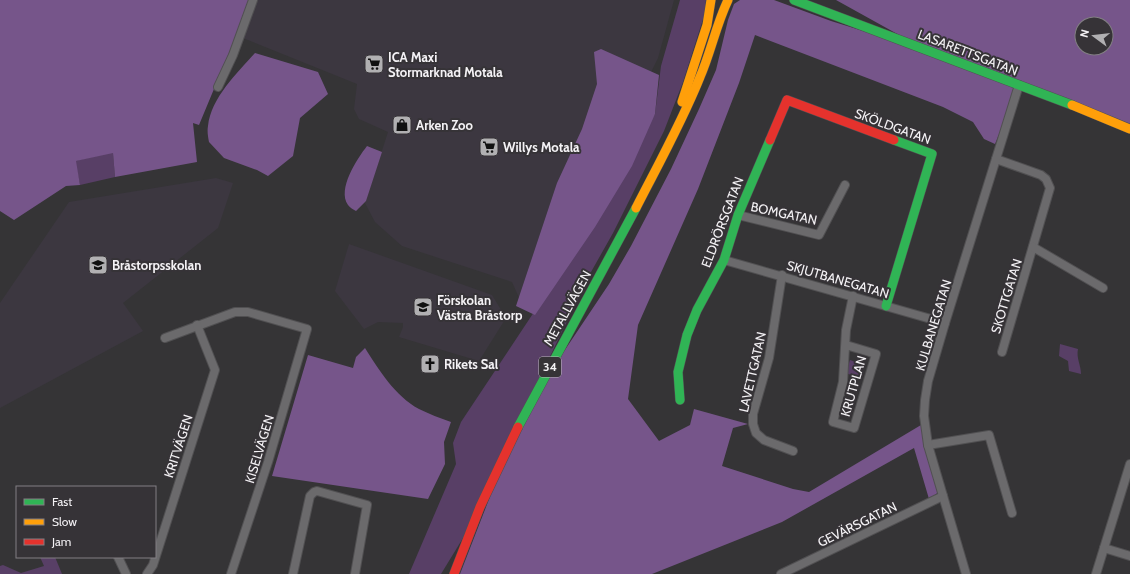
<svg xmlns="http://www.w3.org/2000/svg" width="1130" height="574" font-family="Cabin,sans-serif">
<style>
.built{fill:#3c3740}
.green{fill:#583f66}
.forest{fill:#76558a;fill-rule:evenodd}
.lines{fill:none;stroke-linecap:round;stroke-linejoin:round}
.street-casing{stroke:#515052;stroke-width:10}
.fast-casing{stroke:#515052;stroke-width:10}
.slow-casing{stroke:#515052;stroke-width:10}
.jam-casing{stroke:#515052;stroke-width:10}
.street{stroke:#6b6a6c;stroke-width:8}
.fast{stroke:#30b455;stroke-width:9}
.slow{stroke:#ff9f0a;stroke-width:9}
.jam{stroke:#e5322d;stroke-width:9}
.labels{text-anchor:middle;stroke-width:4;stroke-linejoin:round;paint-order:stroke}
.shield{fill:#363337;stroke:#bbb9bc;stroke-width:1}
.shield-label{font-size:12px;font-weight:bold;fill:#f4f2f5}
.street-label{font-size:13px;fill:#f4f2f5;stroke:#363337}
.poi-label{font-size:13px;font-weight:bold;fill:#f4f2f5;stroke:#363337;text-anchor:start}
</style>
<rect width="100%" height="100%" fill="#353436"/>
<g class="built">
<path d="M 251,0 L 674,0 L 658,58 L 623,129 L 525,311 L 512,282 L 402,246 L 375,222 L 365,203 L 388,132 L 359,119 L 354,109 L 357,84 L 238,36 Z"/>
<path d="M 216,178 L 233,183 L 218,228 L 123,303 L 143,331 L 0,408 L 0,303 L 69,202 Z"/>
<path d="M 349,244 L 492,295 L 506,318 L 479,361 L 399,337 L 403,327 L 403,323 L 378,322 L 364,329 L 335,291 Z"/>
</g>
<g class="green">
<path d="M 680,0 L 706,0 L 705,13 L 683,82 L 664,131 L 613,233 L 591,272 L 522,414 L 474,520 L 441,574 L 409,574 L 456,464 L 453,443 L 461,422 L 534,312 L 655,114 L 661,66 Z"/>
<path d="M 113,152 L 115,177 L 80,185 L 75,161 Z"/>
<path d="M 1060,344 L 1078,349 C 1076,358 1081,365 1081,374 L 1069,371 L 1068,361 L 1059,356 Z"/>
<path d="M 850,360 L 864,365 L 859,378 L 846,373 Z"/>
<path d="M 40,557 L 55,557 L 62,574 L 0,574 L 0,566 L 3,565 L 21,573 L 44,566 Z"/>
</g>
<g class="forest">
<path d="M 0,0 L 251,0 L 199,125 L 193,123 L 197,162 L 115,177 L 113,153 L 76,161 L 80,185 L 66,186 L 14,220 L 0,211 Z"/>
<path d="M 740,0 L 774,0 L 831,21 L 928,51 L 836,0 L 1130,0 L 1130,130 L 1019,86 L 995,144 L 984,139 L 973,122 L 943,107 L 755,35 L 739,83 L 698,189 L 638,325 L 628,399 L 659,441 L 690,425 L 694,409 L 748,424 L 733,428 L 722,466 L 793,489 L 809,492 L 921,425 L 939,492 L 929,499 L 914,448 L 782,522 L 652,574 L 460,574 L 522,414 L 609,284 L 631,246 L 671,169 L 699,109 L 716,70 L 728,20 L 734,4 ZM 1082,24 L 1106,24 L 1106,48 L 1082,48 Z"/>
<path d="M 601,49 L 659,75 L 655,114 L 632,166 L 595,227 L 535,315 L 516,306 L 557,183 L 582,129 L 597,84 L 594,52 Z"/>
<path d="M 255,53 L 318,72 L 328,94 L 300,118 L 293,156 L 268,176 L 257,170 L 224,158 L 209,142 C 208,137 207,131 208,126 C 211,98 237,73 255,53 Z"/>
<path d="M 367,146 L 382,152 L 366,201 L 356,211 C 354,210 350,208 348,205 C 337,189 357,159 367,146 Z"/>
<path d="M 365,348 C 379,370 395,396 419,409 C 429,414 440,418 451,422 L 444,442 L 445,464 L 428,499 L 272,476 L 308,355 L 353,368 L 356,357 Z"/>
</g>
<g class="lines">
<g class="street-casing">
<g id="street">
<path d="M 218,87 L 233,55 L 253,0"/>
<path d="M 996,159 L 1041,175 L 1046,179 L 1050,188 L 1002,352"/>
<path d="M 738,215 L 819,235 L 845,185"/>
<path d="M 1033,247 L 1103,288"/>
<path d="M 724,260 L 945,323"/>
<path d="M 782,275 L 769,358 L 753,414 L 753,424 L 756,433 L 764,440 L 793,451"/>
<path d="M 165,338 L 235,312 L 248,312 L 307,329 L 268,462 L 231,574"/>
<path d="M 846,345 L 876,354 L 854,428 L 833,422 L 843,382 L 846,330 L 853,296"/>
<path d="M 928,445 L 989,435 L 1012,513"/>
<path d="M 1104,548 L 1130,556"/>
<path d="M 118,557 L 126,574"/>
<path d="M 147,574 L 153,565 L 215,370 L 197,325"/>
<path d="M 293,574 L 310,496 L 314,492 L 317,491 L 367,505 L 355,574"/>
<path d="M 781,574 L 943,496"/>
<path d="M 966,574 L 928,445 L 924,416 L 925,400 L 928,381 L 945,323 L 1019,85"/>
<path d="M 1096,574 L 1130,464"/>
</g>
</g>
<g class="fast-casing">
<g id="fast">
<path d="M 794,0 L 1072,105"/>
<path d="M 886,306 L 932,154 L 894,140"/>
<path d="M 680,400 L 678,372 L 687,335 L 697,310 L 724,260 L 738,215 L 770,140"/>
<path d="M 518,427 L 636,208"/>
</g>
</g>
<g class="slow-casing">
<g id="slow">
<path d="M 682,102 L 707,25 L 711,0"/>
<path d="M 1072,105 L 1130,129"/>
<path d="M 636,208 C 658,165 682,122 700,77 C 711,52 716,25 728,0"/>
</g>
</g>
<g class="jam-casing">
<g id="jam">
<path d="M 770,140 L 787,100 L 894,140"/>
<path d="M 454,574 L 480,507 L 518,427"/>
</g>
</g>
<use href="#street" class="street"/>
<use href="#fast" class="fast"/>
<use href="#slow" class="slow"/>
<use href="#jam" class="jam"/>
</g>
<defs>
<g id="supermarket-square" transform="scale(1)"><rect x="-9" y="-9" width="18" height="18" rx="4" fill="#b1b0b2" stroke="#363337"/><path d="M-6-5.5h2.5l.6 2H6L4.5 2H-2.5L-4.4-4H-6ZM-1.5 3.2a1.3 1.3 0 1 0 .1 0ZM3 3.2a1.3 1.3 0 1 0 .1 0Z" fill="#111"/></g>
<g id="shop-square" transform="scale(1)"><rect x="-9" y="-9" width="18" height="18" rx="4" fill="#b1b0b2" stroke="#363337"/><path d="M-5-2.5h2.3a2.7 3.5 0 0 1 5.4 0H5L5.5 6h-11ZM-1.5-2.5h3a1.5 2.3 0 0 0-3 0Z" fill="#111"/></g>
<g id="school-square" transform="scale(1)"><rect x="-9" y="-9" width="18" height="18" rx="4" fill="#b1b0b2" stroke="#363337"/><path d="M0-5L7-2L0 1L-7-2ZM-4 1L0 2.5L4 1V4Q0 6-4 4Z" fill="#111"/></g>
<g id="church-square" transform="scale(1)"><rect x="-9" y="-9" width="18" height="18" rx="4" fill="#b1b0b2" stroke="#363337"/><path d="M-1.2-6h2.4v3.5h3.3v2.4h-3.3V6h-2.4V-.1h-3.3v-2.4h3.3Z" fill="#111"/></g>
</defs>
<g fill-rule="evenodd">
<use href="#supermarket-square" x="374" y="64"/>
<use href="#shop-square" x="402" y="125"/>
<use href="#supermarket-square" x="489" y="147"/>
<use href="#school-square" x="98" y="265"/>
<use href="#school-square" x="423" y="307"/>
<use href="#church-square" x="430" y="364"/>
</g>
<g class="labels">
<rect class="shield" x="539" y="357" width="22" height="20" rx="3"/>
<g class="shield-label">
<text x="550" y="371">34</text>
</g>
<g class="street-label">
<text transform="translate(968 52) rotate(21)" y="5">LASARETTSGATAN</text>
<text transform="translate(893 126) rotate(20)" y="5">SKÖLDGATAN</text>
<text transform="translate(784 213) rotate(12)" y="5">BOMGATAN</text>
<text transform="translate(722 222) rotate(-69)" y="5">ELDRÖRSGATAN</text>
<text transform="translate(838 279) rotate(16)" y="5">SKJUTBANEGATAN</text>
<text transform="translate(1006 296) rotate(-73)" y="5">SKOTTGATAN</text>
<text transform="translate(567 308) rotate(-61)" y="5">METALLVÄGEN</text>
<text transform="translate(933 325) rotate(-73)" y="5">KULBANEGATAN</text>
<text transform="translate(752 372) rotate(-77)" y="5">LAVETTGATAN</text>
<text transform="translate(853 386) rotate(-74)" y="5">KRUTPLAN</text>
<text transform="translate(178 446) rotate(-72)" y="5">KRITVÄGEN</text>
<text transform="translate(259 449) rotate(-73)" y="5">KISELVÄGEN</text>
<text transform="translate(857 524) rotate(-26)" y="5">GEVÄRSGATAN</text>
</g>
<g class="poi-label">
<text x="388" y="62">ICA Maxi<tspan x="388" dy="15">Stormarknad Motala</tspan></text>
<text x="416" y="130">Arken Zoo</text>
<text x="503" y="152">Willys Motala</text>
<text x="112" y="270">Bråstorpsskolan</text>
<text x="437" y="305">Förskolan<tspan x="437" dy="15">Västra Bråstorp</tspan></text>
<text x="444" y="369">Rikets Sal</text>
</g>
</g>
<rect x="16" y="486" width="140" height="72" fill="#363337" stroke="#827f83"/>
<rect x="24" y="499" width="20" height="6" fill="#30b455" stroke="#827f83"/>
<text x="52" y="506" font-size="12" fill="#f4f2f5">Fast</text>
<rect x="24" y="519" width="20" height="6" fill="#ff9f0a" stroke="#827f83"/>
<text x="52" y="526" font-size="12" fill="#f4f2f5">Slow</text>
<rect x="24" y="539" width="20" height="6" fill="#e5322d" stroke="#827f83"/>
<text x="52" y="546" font-size="12" fill="#f4f2f5">Jam</text>
<g transform="translate(1094 36) rotate(285)"><circle r="19" fill="#363337" stroke="#827f83"/>
<path d="M0-3L7 15L0 10L-7 15Z" fill="#b1b0b2"/>
<text y="-6" font-size="11" font-weight="bold" text-anchor="middle" fill="#f4f2f5">N</text>
</g>
</svg>
